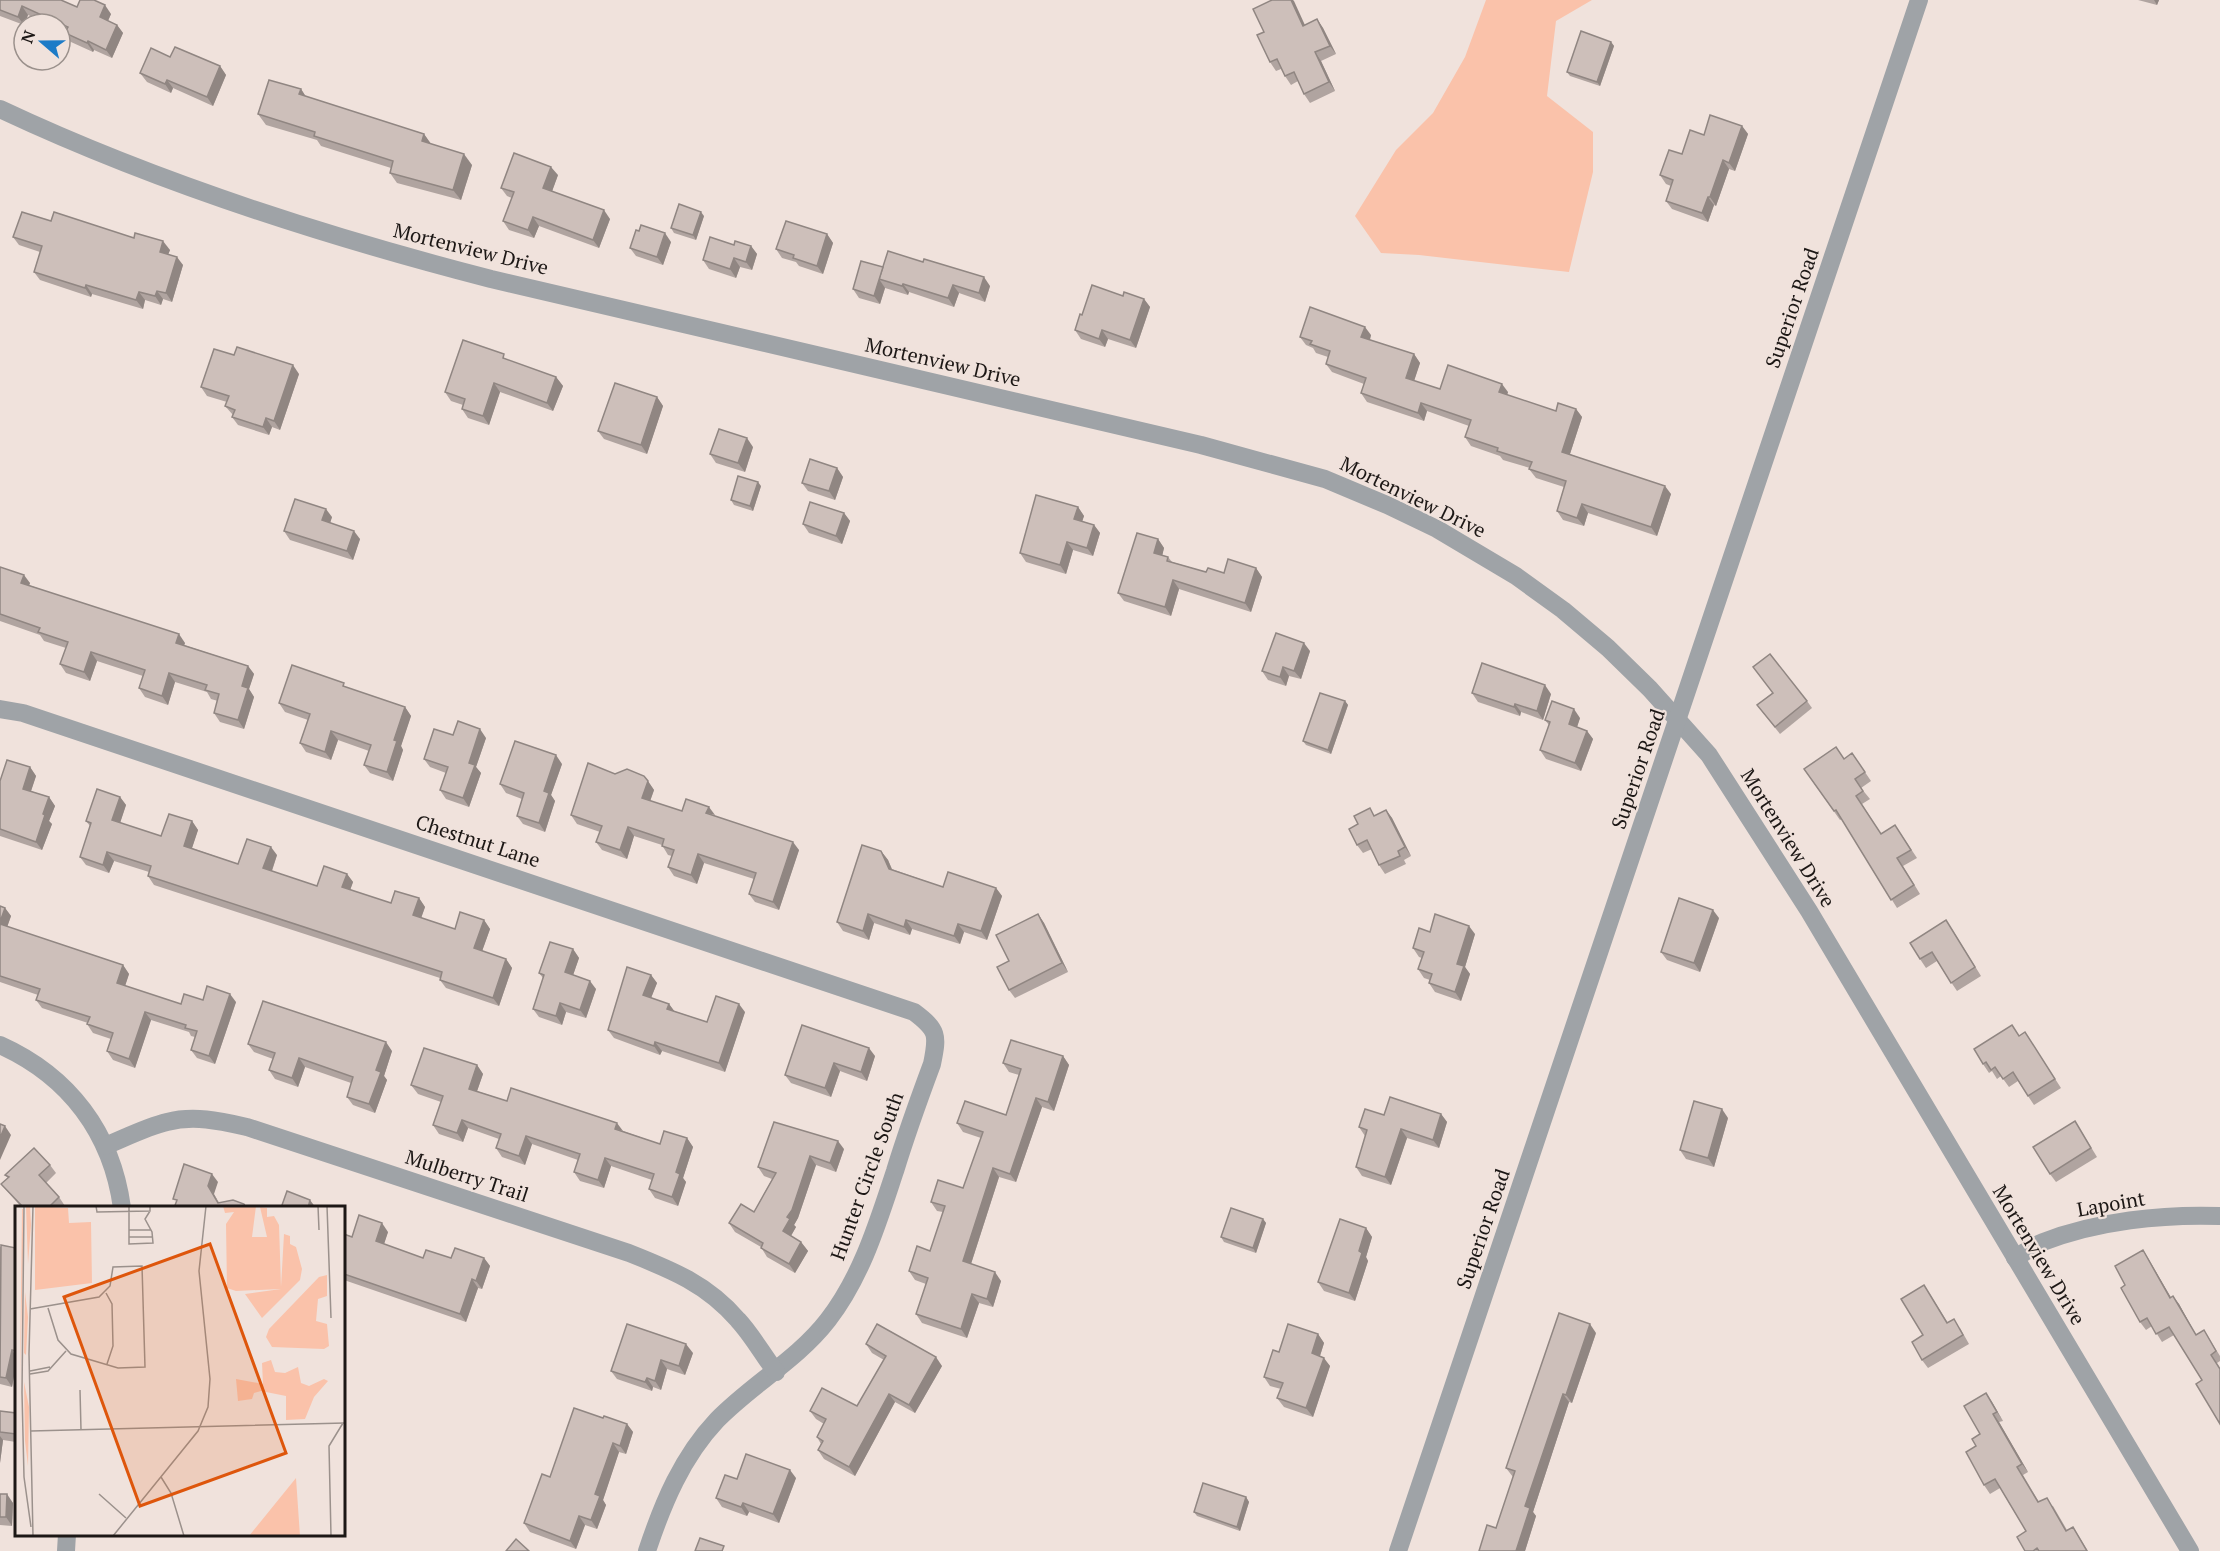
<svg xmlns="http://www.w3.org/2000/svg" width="2220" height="1551" font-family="'PT Serif',serif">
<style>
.green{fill:#fac2aa}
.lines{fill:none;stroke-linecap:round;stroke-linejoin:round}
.minor{stroke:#9fa3a7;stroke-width:18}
.wall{fill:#b0a4a0}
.shaded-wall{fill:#908682}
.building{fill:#cdbfba;stroke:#908682;stroke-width:1.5}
.labels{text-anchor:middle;stroke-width:4.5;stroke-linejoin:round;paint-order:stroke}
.street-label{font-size:20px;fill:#1c1715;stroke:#f0e2dc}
.inset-road{fill:none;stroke:#9b918c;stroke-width:1.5}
.view{fill:#de560c;fill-opacity:0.15;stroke:#de560c;stroke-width:3}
.inset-edge{fill:none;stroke:#1c1715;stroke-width:3}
</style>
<rect width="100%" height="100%" fill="#f0e2dc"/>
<path class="green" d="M 1486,0 L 1592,0 L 1556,21 L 1547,96 L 1593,132 L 1593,172 L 1569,272 L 1419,255 L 1381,253 L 1355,216 L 1396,150 L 1433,113 L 1465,57 Z"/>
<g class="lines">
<g class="minor">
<path d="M 0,109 C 157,183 324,236 491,279 L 1201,445 L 1325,479 L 1387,505 L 1437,529 L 1516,576 L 1563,610 L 1608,648 L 1650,689 L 1709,755 L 1809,911 L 2190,1551"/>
<path d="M 0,709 L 23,713 L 914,1012 C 938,1030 938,1035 932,1064 C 919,1099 906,1135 895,1171 C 878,1222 862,1276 828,1320 C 797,1360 752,1384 717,1420 C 682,1457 663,1503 647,1551"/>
<path d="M 0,1045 C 69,1076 112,1133 122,1208"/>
<path d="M 105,1146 C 125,1138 146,1127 167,1122 C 194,1115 220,1121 247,1127 L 629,1253 C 672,1270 707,1284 738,1320 C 752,1335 763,1355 776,1372"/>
<path d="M 2015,1258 C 2024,1253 2033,1246 2043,1242 C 2097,1221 2162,1214 2220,1216"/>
<path d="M 66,1551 L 67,1534"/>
<path d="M 1398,1551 L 1919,0"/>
</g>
</g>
<g class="wall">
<path d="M 0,0 L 77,7 L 111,14 L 108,21 L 117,25 L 123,33 L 112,58 L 94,50 L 93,52 L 71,42 L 65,33 L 65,32 L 60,30 L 60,24 L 48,24 L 28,15 L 24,25 L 0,16 Z"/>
<path d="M 2138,0 L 2159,0 L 2157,5 Z"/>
<path d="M 1317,19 L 1323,28 L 1336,54 L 1321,61 L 1335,91 L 1310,103 L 1304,94 L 1298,81 L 1291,85 L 1285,76 L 1281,69 L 1276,71 L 1270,62 L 1305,25 Z"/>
<path d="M 1611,42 L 1614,46 L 1600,86 L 1570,76 L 1567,72 Z"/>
<path d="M 170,57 L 220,66 L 226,75 L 213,106 L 173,88 L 171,93 L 147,82 L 140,73 Z"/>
<path d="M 301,89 L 306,97 L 424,134 L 431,144 L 472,165 L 461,200 L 397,183 L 390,173 L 391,168 L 321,146 L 317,140 L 266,125 L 258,114 Z"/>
<path d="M 1742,126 L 1748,134 L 1735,171 L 1729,169 L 1716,206 L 1714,205 L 1708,222 L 1672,209 L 1666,201 L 1671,186 L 1666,184 L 1660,175 L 1704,135 Z"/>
<path d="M 558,175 L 552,191 L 610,219 L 599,248 L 539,226 L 534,238 L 509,230 L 503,221 L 512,198 L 507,196 L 501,188 Z"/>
<path d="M 704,216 L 696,240 L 674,233 L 671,228 Z"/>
<path d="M 51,221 L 170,250 L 168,254 L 183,265 L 172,302 L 163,299 L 161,305 L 145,300 L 143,309 L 92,294 L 91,297 L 40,280 L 34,272 L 40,252 L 19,245 L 13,237 Z"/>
<path d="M 827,234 L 833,243 L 823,274 L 799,266 L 796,262 L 782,258 L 776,249 Z"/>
<path d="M 671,242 L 663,265 L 636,256 L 630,248 Z"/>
<path d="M 734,245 L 751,246 L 757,254 L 752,270 L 740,267 L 736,278 L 709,269 L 703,260 Z"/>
<path d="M 883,268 L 990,286 L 985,302 L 959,293 L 954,307 L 909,292 L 908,295 L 885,288 L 880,304 L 859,298 L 853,289 Z"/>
<path d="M 1123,296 L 1144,299 L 1150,307 L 1136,348 L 1108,339 L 1105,347 L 1081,339 L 1075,330 L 1082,315 Z"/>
<path d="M 1371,335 L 1370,340 L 1414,354 L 1420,363 L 1414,381 L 1440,389 L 1508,392 L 1507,395 L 1556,411 L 1576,409 L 1582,417 L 1570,454 L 1671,494 L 1657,536 L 1588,513 L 1584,526 L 1563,520 L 1557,511 L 1564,487 L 1536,478 L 1529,469 L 1530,468 L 1503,460 L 1500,456 L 1471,446 L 1465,437 L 1469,426 L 1427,411 L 1424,421 L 1367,402 L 1361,393 L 1364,384 L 1332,372 L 1326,364 L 1328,357 L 1316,353 L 1313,348 L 1306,345 L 1300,337 Z"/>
<path d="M 234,355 L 299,374 L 280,430 L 272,427 L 269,435 L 238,425 L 232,417 L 233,415 L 225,406 L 227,402 L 207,396 L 201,387 Z"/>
<path d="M 508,360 L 556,377 L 563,386 L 553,411 L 500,392 L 489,425 L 468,418 L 462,409 L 463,405 L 451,401 L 445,392 Z"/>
<path d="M 657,397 L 663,406 L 647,454 L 604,439 L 598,431 Z"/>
<path d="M 753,447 L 745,472 L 716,463 L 710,454 Z"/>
<path d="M 837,468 L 843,477 L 835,500 L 808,491 L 802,483 Z"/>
<path d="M 761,486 L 753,511 L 734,505 L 731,500 Z"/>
<path d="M 1078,507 L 1084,516 L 1082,521 L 1094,525 L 1100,533 L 1093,556 L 1073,550 L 1066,574 L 1026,562 L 1020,553 Z"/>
<path d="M 844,513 L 850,521 L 842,544 L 809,533 L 803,524 Z"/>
<path d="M 332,517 L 330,523 L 360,539 L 353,560 L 290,540 L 284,531 Z"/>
<path d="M 1158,539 L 1164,548 L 1162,555 L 1168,557 L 1172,562 L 1206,572 L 1224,573 L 1256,568 L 1262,577 L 1251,612 L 1179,589 L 1171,616 L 1124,601 L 1118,593 Z"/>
<path d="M 0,567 L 30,583 L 29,585 L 185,643 L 184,645 L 248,666 L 254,674 L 249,689 L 254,697 L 244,729 L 220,722 L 214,713 L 218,701 L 211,699 L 207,692 L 175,682 L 168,705 L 145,697 L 139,688 L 143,676 L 97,661 L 90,681 L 66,673 L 60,664 L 66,648 L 44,641 L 40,635 L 0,621 Z"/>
<path d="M 1310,651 L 1301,679 L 1289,676 L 1286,686 L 1268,680 L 1262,671 Z"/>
<path d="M 348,688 L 405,707 L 411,716 L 401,746 L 403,750 L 393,781 L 370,773 L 364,765 L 369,751 L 338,740 L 331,760 L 306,752 L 300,743 L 308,720 L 285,712 L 279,703 Z"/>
<path d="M 1472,693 L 1551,694 L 1543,720 L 1521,712 L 1520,716 L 1478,702 Z"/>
<path d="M 1772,693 L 1807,701 L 1812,708 L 1780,734 L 1757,705 Z"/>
<path d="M 1345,701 L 1348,705 L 1331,754 L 1306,745 L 1303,741 Z"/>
<path d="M 1580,718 L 1577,727 L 1587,731 L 1593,739 L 1581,771 L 1546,759 L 1540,750 L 1549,725 L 1545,720 Z"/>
<path d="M 453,735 L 486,738 L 476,767 L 481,773 L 469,807 L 446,799 L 440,790 L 446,773 L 430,767 L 424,759 Z"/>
<path d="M 1852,753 L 1871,781 L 1861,788 L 1870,799 L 1862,804 L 1881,834 L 1901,834 L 1917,858 L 1903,866 L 1920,894 L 1897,908 L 1842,819 L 1840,820 L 1804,769 L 1844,759 Z"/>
<path d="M 562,764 L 551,795 L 555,801 L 545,832 L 523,824 L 517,816 L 522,799 L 506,793 L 500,784 Z"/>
<path d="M 30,767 L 36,776 L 31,791 L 49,797 L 55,806 L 49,821 L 52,824 L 42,850 L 0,836 L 0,781 Z"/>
<path d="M 615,774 L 644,776 L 654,790 L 650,801 L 682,811 L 715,816 L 799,850 L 779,910 L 755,902 L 749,894 L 754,879 L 704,863 L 697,884 L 674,876 L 668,867 L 672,856 L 668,855 L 662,845 L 634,836 L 627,859 L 602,850 L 596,842 L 600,832 L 577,824 L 571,815 Z"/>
<path d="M 120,797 L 126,805 L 120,823 L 161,836 L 192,821 L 198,830 L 192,848 L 238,864 L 277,855 L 272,871 L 317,886 L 347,874 L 353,882 L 350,890 L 391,903 L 419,898 L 425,907 L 421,918 L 455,929 L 484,920 L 490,929 L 482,951 L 506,959 L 512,968 L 499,1006 L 446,988 L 440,980 L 440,978 L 154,885 L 148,876 L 149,872 L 114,861 L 109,873 L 86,865 L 80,857 L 90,826 L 86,821 Z"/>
<path d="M 1386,810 L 1392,818 L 1411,856 L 1404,860 L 1406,864 L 1385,874 L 1379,865 L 1372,849 L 1363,853 L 1357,845 L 1376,815 Z"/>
<path d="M 881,851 L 888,860 L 892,869 L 943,887 L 996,888 L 1002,896 L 987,940 L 964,932 L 960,944 L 912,929 L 910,935 L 874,923 L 869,940 L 843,931 L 837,922 Z"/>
<path d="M 0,906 L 5,908 L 11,916 L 7,927 L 123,965 L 129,974 L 125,986 L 181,1004 L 203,1000 L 236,1002 L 215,1064 L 197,1058 L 191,1050 L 195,1037 L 191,1036 L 189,1032 L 151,1020 L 135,1068 L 113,1060 L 107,1051 L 111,1039 L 93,1033 L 87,1024 L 88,1023 L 42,1008 L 36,1000 L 38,995 L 0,982 Z"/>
<path d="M 1038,914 L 1044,923 L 1068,972 L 1015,998 L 1009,990 L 1009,961 Z"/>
<path d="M 1719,918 L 1700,972 L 1667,960 L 1661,952 Z"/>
<path d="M 1952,929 L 1981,976 L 1957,991 L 1937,961 L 1926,968 L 1920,959 Z"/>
<path d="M 1430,932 L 1475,934 L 1465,967 L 1470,974 L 1461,1001 L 1435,992 L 1429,983 L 1430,980 L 1424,978 L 1418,969 L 1422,958 L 1419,957 L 1413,948 Z"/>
<path d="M 573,949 L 579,958 L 573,975 L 596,989 L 586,1018 L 566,1012 L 562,1025 L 539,1017 L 533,1009 L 543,978 L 539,973 Z"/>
<path d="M 651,975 L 657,983 L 651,998 L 669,1004 L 674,1011 L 707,1022 L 745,1012 L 725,1072 L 662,1051 L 660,1055 L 614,1038 L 608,1030 Z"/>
<path d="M 802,1025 L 875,1056 L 867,1081 L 840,1071 L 831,1097 L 791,1083 L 785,1075 Z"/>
<path d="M 2025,1032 L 2061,1088 L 2034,1105 L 2018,1081 L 2009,1087 L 2001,1076 L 1997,1079 L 1992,1071 L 1989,1073 L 1983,1064 Z"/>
<path d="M 248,1044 L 392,1051 L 384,1076 L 387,1080 L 375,1113 L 353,1105 L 347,1097 L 351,1083 L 305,1067 L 298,1087 L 275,1079 L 269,1070 L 273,1059 L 254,1052 Z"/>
<path d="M 1063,1056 L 1069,1065 L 1054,1111 L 1042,1107 L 1016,1182 L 999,1177 L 971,1264 L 1001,1281 L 993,1307 L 979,1303 L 967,1338 L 922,1323 L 916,1314 L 926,1284 L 915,1280 L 909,1271 L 930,1251 L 943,1212 L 937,1211 L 931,1202 L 963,1188 L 981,1138 L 963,1132 L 957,1123 L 1006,1115 L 1019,1075 L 1009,1072 L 1003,1063 Z"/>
<path d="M 477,1065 L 483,1074 L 477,1091 L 507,1101 L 623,1131 L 660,1144 L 687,1138 L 693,1147 L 683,1178 L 686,1182 L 678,1206 L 655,1198 L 649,1189 L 652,1180 L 611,1166 L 604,1188 L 580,1181 L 574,1172 L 578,1160 L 532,1144 L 525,1165 L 502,1157 L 496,1148 L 499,1139 L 468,1128 L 463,1142 L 439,1134 L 433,1125 L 441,1102 L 418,1094 L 411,1085 Z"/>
<path d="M 1441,1114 L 1447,1122 L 1439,1148 L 1407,1138 L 1391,1185 L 1362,1176 L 1356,1167 L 1365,1136 L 1359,1127 Z"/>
<path d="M 1728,1118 L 1714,1167 L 1686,1159 L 1680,1150 Z"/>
<path d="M 2075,1121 L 2097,1157 L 2056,1182 L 2050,1174 Z"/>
<path d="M 844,1149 L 836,1172 L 816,1165 L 798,1218 L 794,1225 L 796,1227 L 791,1236 L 801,1242 L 808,1251 L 795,1273 L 767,1257 L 761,1247 L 735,1232 L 729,1223 L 754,1212 L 772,1179 L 764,1176 L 758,1167 Z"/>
<path d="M 50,1165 L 56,1173 L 46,1183 L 59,1197 L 65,1206 L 63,1208 L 22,1208 L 1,1184 L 8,1178 L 5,1175 Z"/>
<path d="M 1263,1219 L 1266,1223 L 1256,1253 L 1224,1242 L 1221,1237 Z"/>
<path d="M 1366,1228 L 1372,1237 L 1366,1257 L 1368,1261 L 1355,1301 L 1324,1291 L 1318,1282 Z"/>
<path d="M 388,1232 L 384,1244 L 423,1258 L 484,1258 L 490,1266 L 482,1289 L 478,1288 L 466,1322 L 344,1280 L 344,1234 L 352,1237 Z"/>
<path d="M 0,1247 L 16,1248 L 16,1365 L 12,1387 L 0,1384 Z"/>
<path d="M 2143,1250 L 2171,1298 L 2179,1304 L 2196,1335 L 2204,1330 L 2220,1356 L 2220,1361 L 2217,1363 L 2202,1380 L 2174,1335 L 2162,1342 L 2152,1326 L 2146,1330 L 2140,1322 Z"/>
<path d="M 1930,1294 L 1948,1323 L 1960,1328 L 1969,1344 L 1928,1368 L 1922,1360 L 1923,1335 Z"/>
<path d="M 1596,1333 L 1572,1403 L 1569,1402 L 1533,1512 L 1536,1516 L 1525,1551 L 1479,1551 L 1496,1528 L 1513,1477 L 1506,1468 Z"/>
<path d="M 1318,1334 L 1324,1343 L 1320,1356 L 1330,1366 L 1313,1417 L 1284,1407 L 1277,1398 L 1281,1389 L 1270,1386 L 1264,1377 L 1279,1352 Z"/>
<path d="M 866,1344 L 942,1366 L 915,1413 L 895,1402 L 855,1476 L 824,1459 L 818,1450 L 821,1444 L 817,1437 L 824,1424 L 816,1419 L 810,1411 L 857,1406 L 884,1360 L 872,1353 Z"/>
<path d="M 693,1353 L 685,1375 L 667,1369 L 661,1390 L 653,1387 L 652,1391 L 617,1379 L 611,1371 Z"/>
<path d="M 1986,1393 L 2003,1421 L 1999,1422 L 2028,1472 L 2023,1475 L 2039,1502 L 2053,1506 L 2067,1530 L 2073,1527 L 2088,1551 L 2025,1551 L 2026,1531 L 2000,1488 L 1990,1494 L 1984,1485 L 1976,1446 L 1980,1434 Z"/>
<path d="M 0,1411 L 16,1413 L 16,1442 L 3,1440 L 0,1463 Z"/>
<path d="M 603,1418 L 627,1424 L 633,1432 L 626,1454 L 619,1452 L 603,1500 L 606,1505 L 597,1529 L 585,1525 L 576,1549 L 530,1532 L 524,1523 L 550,1477 Z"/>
<path d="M 796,1478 L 779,1523 L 749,1512 L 747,1516 L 722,1507 L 716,1498 L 737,1479 Z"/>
<path d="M 0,1494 L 13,1503 L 12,1526 L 0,1525 Z"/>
<path d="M 1246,1497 L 1249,1502 L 1240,1531 L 1197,1516 L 1194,1512 Z"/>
</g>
<g class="shaded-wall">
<path d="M 1291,0 L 1293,0 L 1294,1 L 1309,34 L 1303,26 Z"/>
<path d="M 2154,0 L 2159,0 L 2157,5 Z"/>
<path d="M 105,5 L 111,14 L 106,25 L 100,17 Z"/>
<path d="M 22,6 L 28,15 L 24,25 L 18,17 Z"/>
<path d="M 1317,19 L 1323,28 L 1336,54 L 1330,46 Z"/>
<path d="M 117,25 L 123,33 L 112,58 L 106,50 Z"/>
<path d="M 88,41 L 94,50 L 93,52 L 87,43 Z"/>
<path d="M 1611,42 L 1614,46 L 1600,86 L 1597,82 Z"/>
<path d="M 1315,52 L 1321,61 L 1335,91 L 1329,82 Z"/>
<path d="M 220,66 L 226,75 L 213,106 L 207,97 Z"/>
<path d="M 167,80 L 173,88 L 171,93 L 165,84 Z"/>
<path d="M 301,89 L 308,100 L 299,94 Z"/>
<path d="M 1742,126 L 1748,134 L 1735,171 L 1729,163 Z"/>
<path d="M 424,134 L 431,144 L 422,141 Z"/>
<path d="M 464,154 L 472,165 L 461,200 L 453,190 Z"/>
<path d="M 1723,160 L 1729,169 L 1716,206 L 1710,197 Z"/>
<path d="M 551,167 L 558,175 L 550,197 L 543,188 Z"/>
<path d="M 1708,197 L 1714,205 L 1708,222 L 1702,213 Z"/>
<path d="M 604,210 L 610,219 L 599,248 L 593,240 Z"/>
<path d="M 701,212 L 704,216 L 696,240 L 693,235 Z"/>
<path d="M 533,217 L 539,226 L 534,238 L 528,230 Z"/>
<path d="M 665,233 L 671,242 L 663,265 L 657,257 Z"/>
<path d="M 827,234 L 833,243 L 823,274 L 817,266 Z"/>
<path d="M 163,241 L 170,250 L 166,260 L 160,252 Z"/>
<path d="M 751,246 L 757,254 L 752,270 L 746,262 Z"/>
<path d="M 177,257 L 183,265 L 172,302 L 166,293 Z"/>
<path d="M 734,258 L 740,267 L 736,278 L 730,269 Z"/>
<path d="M 984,277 L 990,286 L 985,302 L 979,293 Z"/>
<path d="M 879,279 L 885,288 L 880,304 L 874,296 Z"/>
<path d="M 903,284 L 909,292 L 908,295 L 902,286 Z"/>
<path d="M 86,285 L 92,294 L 91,297 L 85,288 Z"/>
<path d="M 953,285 L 959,293 L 954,307 L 948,298 Z"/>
<path d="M 157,291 L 163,299 L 161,305 L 155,296 Z"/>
<path d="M 139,292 L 145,300 L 143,309 L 136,300 Z"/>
<path d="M 1144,299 L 1150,307 L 1136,348 L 1130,340 Z"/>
<path d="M 1365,327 L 1371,335 L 1368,346 L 1361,337 Z"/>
<path d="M 1102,330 L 1108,339 L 1105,347 L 1099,339 Z"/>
<path d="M 1414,354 L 1420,363 L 1412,387 L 1406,378 Z"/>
<path d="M 293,365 L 299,374 L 280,430 L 274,421 Z"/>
<path d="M 556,377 L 563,386 L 553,411 L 547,403 Z"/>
<path d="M 494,383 L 500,392 L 489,425 L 483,416 Z"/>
<path d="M 1502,384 L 1508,392 L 1505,401 L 1499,392 Z"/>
<path d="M 657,397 L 663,406 L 647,454 L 641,445 Z"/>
<path d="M 1421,403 L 1427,411 L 1424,421 L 1418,413 Z"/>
<path d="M 1576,409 L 1582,417 L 1568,460 L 1562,452 Z"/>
<path d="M 266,418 L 272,427 L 269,435 L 263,427 Z"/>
<path d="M 747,438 L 753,447 L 745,472 L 738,463 Z"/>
<path d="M 837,468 L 843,477 L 835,500 L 829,491 Z"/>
<path d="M 758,482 L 761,486 L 753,511 L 750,506 Z"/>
<path d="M 1665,486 L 1671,494 L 1657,536 L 1651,527 Z"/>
<path d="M 1582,504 L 1588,513 L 1584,526 L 1577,518 Z"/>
<path d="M 1078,507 L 1084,516 L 1080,528 L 1074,519 Z"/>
<path d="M 326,509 L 332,517 L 328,529 L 322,520 Z"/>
<path d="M 844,513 L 850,521 L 842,544 L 836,536 Z"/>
<path d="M 1094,525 L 1100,533 L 1093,556 L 1087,548 Z"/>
<path d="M 354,531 L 360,539 L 353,560 L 347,551 Z"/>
<path d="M 1158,539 L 1164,548 L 1161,561 L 1154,553 Z"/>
<path d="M 1067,542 L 1073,550 L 1066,574 L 1060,565 Z"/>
<path d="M 1256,568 L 1262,577 L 1251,612 L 1245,603 Z"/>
<path d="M 24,575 L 30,583 L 27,591 L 21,583 Z"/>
<path d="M 1173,580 L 1179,589 L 1171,616 L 1165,607 Z"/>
<path d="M 179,634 L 185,643 L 182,651 L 176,643 Z"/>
<path d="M 1304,643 L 1310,651 L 1301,679 L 1294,671 Z"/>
<path d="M 91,652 L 97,661 L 90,681 L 84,672 Z"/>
<path d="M 248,666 L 254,674 L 249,689 L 254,697 L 244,729 L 238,720 L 242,686 Z"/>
<path d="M 1283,667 L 1289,676 L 1286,686 L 1280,677 Z"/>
<path d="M 169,673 L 175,682 L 168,705 L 162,696 Z"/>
<path d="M 1545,685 L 1551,694 L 1543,720 L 1537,711 Z"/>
<path d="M 1345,701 L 1348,705 L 1331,754 L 1328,750 Z"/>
<path d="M 1515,704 L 1521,712 L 1520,716 L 1514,707 Z"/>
<path d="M 405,707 L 411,716 L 401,746 L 403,750 L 393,781 L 387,772 L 394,740 Z"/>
<path d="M 1574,709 L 1580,718 L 1575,733 L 1569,724 Z"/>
<path d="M 480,729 L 486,738 L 476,767 L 481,773 L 469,807 L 463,798 L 469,763 Z"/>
<path d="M 331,731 L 338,740 L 331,760 L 325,752 Z"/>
<path d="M 1587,731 L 1593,739 L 1581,771 L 1575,763 Z"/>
<path d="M 556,755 L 562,764 L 551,795 L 555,801 L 545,832 L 539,823 L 544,791 Z"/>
<path d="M 30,767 L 36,776 L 29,797 L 23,789 Z"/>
<path d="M 648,781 L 654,790 L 648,807 L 642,798 Z"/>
<path d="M 49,797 L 55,806 L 49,821 L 52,824 L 42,850 L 36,842 L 43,814 Z"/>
<path d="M 120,797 L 126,805 L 118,829 L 112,820 Z"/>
<path d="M 709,807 L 715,815 L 706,813 Z"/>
<path d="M 1386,810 L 1392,818 L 1411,856 L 1405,847 Z"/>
<path d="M 192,821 L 198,830 L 190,854 L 184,846 Z"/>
<path d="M 628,827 L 634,836 L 627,859 L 620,850 Z"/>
<path d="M 793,842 L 799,850 L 779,910 L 773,902 Z"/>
<path d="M 271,847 L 277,855 L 270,876 L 263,868 Z"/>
<path d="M 881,851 L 888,860 L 895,877 L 889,869 Z"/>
<path d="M 107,852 L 114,861 L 109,873 L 103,865 Z"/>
<path d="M 698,854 L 704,863 L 697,884 L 691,875 Z"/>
<path d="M 347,874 L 353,882 L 348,896 L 342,887 Z"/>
<path d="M 996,888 L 1002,896 L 987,940 L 981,931 Z"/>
<path d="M 419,898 L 425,907 L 419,924 L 413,915 Z"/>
<path d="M 5,908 L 11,916 L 5,933 L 0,925 L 0,922 Z"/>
<path d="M 1713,910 L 1719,918 L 1700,972 L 1694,963 Z"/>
<path d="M 868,914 L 874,923 L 869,940 L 863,931 Z"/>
<path d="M 1038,914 L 1044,923 L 1068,972 L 1062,963 Z"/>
<path d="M 484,920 L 490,929 L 480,957 L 474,948 Z"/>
<path d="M 906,920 L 912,929 L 910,935 L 904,927 Z"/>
<path d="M 958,924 L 964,932 L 960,944 L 954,936 Z"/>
<path d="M 1469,926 L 1475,934 L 1465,967 L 1470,974 L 1461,1001 L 1455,992 L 1457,964 Z"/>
<path d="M 573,949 L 579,958 L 571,981 L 565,972 Z"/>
<path d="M 506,959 L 512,968 L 499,1006 L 493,998 Z"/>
<path d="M 123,965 L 129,974 L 123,992 L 117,983 Z"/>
<path d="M 651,975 L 657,983 L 649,1003 L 643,995 Z"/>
<path d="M 590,981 L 596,989 L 586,1018 L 580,1010 Z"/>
<path d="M 230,994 L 236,1002 L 215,1064 L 209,1056 Z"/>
<path d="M 560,1003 L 566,1012 L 562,1025 L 556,1016 Z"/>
<path d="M 669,1004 L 675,1012 L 667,1009 Z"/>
<path d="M 739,1004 L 745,1012 L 725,1072 L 719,1063 Z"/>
<path d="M 145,1012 L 151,1020 L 135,1068 L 129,1059 Z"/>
<path d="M 386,1042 L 392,1051 L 384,1076 L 387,1080 L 375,1113 L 369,1104 L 376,1070 Z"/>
<path d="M 655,1042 L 662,1051 L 660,1055 L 654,1046 Z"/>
<path d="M 869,1048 L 875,1056 L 867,1081 L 861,1072 Z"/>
<path d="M 1063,1056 L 1069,1065 L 1054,1111 L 1048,1102 Z"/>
<path d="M 299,1058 L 305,1067 L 298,1087 L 292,1078 Z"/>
<path d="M 834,1063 L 840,1071 L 831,1097 L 825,1088 Z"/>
<path d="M 477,1065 L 483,1074 L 475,1097 L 469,1089 Z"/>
<path d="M 1036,1098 L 1042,1107 L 1016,1182 L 1010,1174 Z"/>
<path d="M 1722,1109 L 1728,1118 L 1714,1167 L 1708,1158 Z"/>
<path d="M 1441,1114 L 1447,1122 L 1439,1148 L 1433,1140 Z"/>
<path d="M 462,1120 L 468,1128 L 463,1142 L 457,1133 Z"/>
<path d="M 617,1123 L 623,1131 L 615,1129 Z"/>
<path d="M 5,1126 L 11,1135 L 0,1160 L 0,1138 Z"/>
<path d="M 1401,1129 L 1407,1138 L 1391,1185 L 1385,1177 Z"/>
<path d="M 526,1136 L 532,1144 L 525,1165 L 519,1156 Z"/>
<path d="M 687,1138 L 693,1147 L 683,1178 L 686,1182 L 678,1206 L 672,1197 L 676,1172 Z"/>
<path d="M 838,1141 L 844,1149 L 836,1172 L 830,1163 Z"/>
<path d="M 810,1156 L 816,1165 L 798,1218 L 794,1225 L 796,1227 L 789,1239 L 783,1231 Z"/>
<path d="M 605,1158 L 611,1166 L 604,1188 L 598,1180 Z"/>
<path d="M 993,1168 L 999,1177 L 969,1270 L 963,1261 Z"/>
<path d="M 212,1174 L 218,1182 L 214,1194 L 222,1208 L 208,1186 Z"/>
<path d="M 310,1200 L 316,1208 L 308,1208 Z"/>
<path d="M 1263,1219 L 1266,1223 L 1256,1253 L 1253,1248 Z"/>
<path d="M 382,1223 L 388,1232 L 382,1250 L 376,1241 Z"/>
<path d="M 1366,1228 L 1372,1237 L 1366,1257 L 1368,1261 L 1355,1301 L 1349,1293 L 1359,1251 Z"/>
<path d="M 801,1242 L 808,1251 L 795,1273 L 789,1264 Z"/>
<path d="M 2143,1250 L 2148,1258 L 2176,1306 L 2170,1298 Z"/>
<path d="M 484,1258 L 490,1266 L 482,1289 L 476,1281 Z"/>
<path d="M 995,1272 L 1001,1281 L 993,1307 L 987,1299 Z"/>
<path d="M 472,1279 L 478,1288 L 466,1322 L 460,1314 Z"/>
<path d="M 972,1294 L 979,1303 L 967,1338 L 961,1329 Z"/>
<path d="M 2173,1296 L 2179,1304 L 2201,1344 L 2196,1335 Z"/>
<path d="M 1590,1324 L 1596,1333 L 1572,1403 L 1566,1395 Z"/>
<path d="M 1318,1334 L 1324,1343 L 1318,1362 L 1312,1353 Z"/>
<path d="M 686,1344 L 693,1353 L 685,1375 L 679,1366 Z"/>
<path d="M 12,1350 L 16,1357 L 16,1365 L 12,1387 L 6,1378 Z"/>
<path d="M 936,1357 L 942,1366 L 915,1413 L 909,1405 Z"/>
<path d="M 1324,1358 L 1330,1366 L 1313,1417 L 1306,1408 Z"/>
<path d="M 661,1360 L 667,1369 L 661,1390 L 655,1381 Z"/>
<path d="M 647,1378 L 653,1387 L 652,1391 L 645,1382 Z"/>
<path d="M 1986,1393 L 1992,1402 L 2003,1421 L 1997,1412 Z"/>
<path d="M 889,1394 L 895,1402 L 855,1476 L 849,1467 Z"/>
<path d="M 1563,1394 L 1569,1402 L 1533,1512 L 1536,1516 L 1525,1551 L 1516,1551 L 1525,1506 Z"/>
<path d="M 1993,1414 L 1999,1422 L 2028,1472 L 2022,1464 Z"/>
<path d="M 627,1424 L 633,1432 L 626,1454 L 620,1446 Z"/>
<path d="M 0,1436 L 3,1440 L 0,1463 Z"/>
<path d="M 613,1443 L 619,1452 L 603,1500 L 606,1505 L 597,1529 L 591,1520 L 595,1494 Z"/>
<path d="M 790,1470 L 796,1478 L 779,1523 L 773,1514 Z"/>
<path d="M 7,1494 L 13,1503 L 12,1526 L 6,1517 Z"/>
<path d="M 1246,1497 L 1249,1502 L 1240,1531 L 1237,1527 Z"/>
<path d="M 743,1503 L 749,1512 L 747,1516 L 741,1507 Z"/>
<path d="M 579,1516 L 585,1525 L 576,1549 L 570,1541 Z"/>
</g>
<g class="building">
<path d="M 0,0 L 61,0 L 77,7 L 80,0 L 94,0 L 105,5 L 100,17 L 117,25 L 106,50 L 88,41 L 87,43 L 65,33 L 68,27 L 22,6 L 18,17 L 0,10 Z"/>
<path d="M 1272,0 L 1291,0 L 1303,26 L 1317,19 L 1330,46 L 1315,52 L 1329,82 L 1304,94 L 1294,72 L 1285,76 L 1277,59 L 1270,62 L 1257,35 L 1264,32 L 1253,9 Z"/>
<path d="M 1581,31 L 1611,42 L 1597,82 L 1567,72 Z"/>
<path d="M 175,47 L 220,66 L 207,97 L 167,80 L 165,84 L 140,73 L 151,48 L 170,57 Z"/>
<path d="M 269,80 L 301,89 L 299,94 L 424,134 L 422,141 L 464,154 L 453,190 L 390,173 L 393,161 L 314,136 L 315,132 L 258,114 Z"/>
<path d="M 1710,115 L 1742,126 L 1729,163 L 1723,160 L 1710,197 L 1708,197 L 1702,213 L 1666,201 L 1673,180 L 1660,175 L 1669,150 L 1682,154 L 1690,130 L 1704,135 Z"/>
<path d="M 514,153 L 551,167 L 543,188 L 604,210 L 593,240 L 533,217 L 528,230 L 503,221 L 514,192 L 501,188 Z"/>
<path d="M 679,204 L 701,212 L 693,235 L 671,228 Z"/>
<path d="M 22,212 L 51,221 L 54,212 L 134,238 L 135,233 L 163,241 L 160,252 L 177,257 L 166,293 L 157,291 L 155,296 L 139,292 L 136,300 L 86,285 L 85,288 L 34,272 L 42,246 L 13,237 Z"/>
<path d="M 786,221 L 827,234 L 817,266 L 793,258 L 794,255 L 776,249 Z"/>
<path d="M 641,225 L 665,233 L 657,257 L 630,248 L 636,230 L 639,231 Z"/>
<path d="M 710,237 L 734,245 L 735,241 L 751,246 L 746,262 L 734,258 L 730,269 L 703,260 Z"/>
<path d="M 888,251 L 923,262 L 924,259 L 984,277 L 979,293 L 953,285 L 948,298 L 903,284 L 902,286 L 879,279 Z"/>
<path d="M 861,261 L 883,267 L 874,296 L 853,289 Z"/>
<path d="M 1092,285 L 1123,296 L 1124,292 L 1144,299 L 1130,340 L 1102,330 L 1099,339 L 1075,330 L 1080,314 L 1082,315 Z"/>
<path d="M 1310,307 L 1365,327 L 1361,337 L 1414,354 L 1406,378 L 1440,389 L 1448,365 L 1502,384 L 1499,392 L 1556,411 L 1558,403 L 1576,409 L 1562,452 L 1665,486 L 1651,527 L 1582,504 L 1577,518 L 1557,511 L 1566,481 L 1529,469 L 1532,462 L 1497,451 L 1498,448 L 1465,437 L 1471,420 L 1421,403 L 1418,413 L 1361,393 L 1366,378 L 1326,364 L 1330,351 L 1310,344 L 1312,341 L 1300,337 Z"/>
<path d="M 463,340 L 504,354 L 503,358 L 556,377 L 547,403 L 494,383 L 483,416 L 462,409 L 465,399 L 445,392 Z"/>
<path d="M 237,347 L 293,365 L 274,421 L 266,418 L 263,427 L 232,417 L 235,410 L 225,406 L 229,396 L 201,387 L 214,349 L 234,355 Z"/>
<path d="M 615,383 L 657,397 L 641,445 L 598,431 Z"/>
<path d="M 719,429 L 747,438 L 738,463 L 710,454 Z"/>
<path d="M 810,459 L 837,468 L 829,491 L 802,483 Z"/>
<path d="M 738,476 L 758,482 L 750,506 L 731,500 Z"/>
<path d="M 1036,495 L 1078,507 L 1074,519 L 1094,525 L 1087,548 L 1067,542 L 1060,565 L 1020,553 Z"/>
<path d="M 295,499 L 326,509 L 322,520 L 354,531 L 347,551 L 284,531 Z"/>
<path d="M 810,502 L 844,513 L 836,536 L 803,524 Z"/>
<path d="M 1137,533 L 1158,539 L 1154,553 L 1168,557 L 1167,561 L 1206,572 L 1208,568 L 1224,573 L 1228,559 L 1256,568 L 1245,603 L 1173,580 L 1165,607 L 1118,593 Z"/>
<path d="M 0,567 L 24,575 L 21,583 L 179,634 L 176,643 L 248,666 L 242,686 L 248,688 L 238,720 L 214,713 L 219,694 L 205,690 L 207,685 L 169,673 L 162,696 L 139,688 L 145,670 L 91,652 L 84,672 L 60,664 L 68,642 L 38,632 L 40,628 L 0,614 Z"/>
<path d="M 1276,633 L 1304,643 L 1294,671 L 1283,667 L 1280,677 L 1262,671 Z"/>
<path d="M 1770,654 L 1807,701 L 1775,727 L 1757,705 L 1773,693 L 1753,667 Z"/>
<path d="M 1482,663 L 1545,685 L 1537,711 L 1515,704 L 1514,707 L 1472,693 Z"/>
<path d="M 292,665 L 344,683 L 343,686 L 405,707 L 394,740 L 397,741 L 387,772 L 364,765 L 371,745 L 331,731 L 325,752 L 300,743 L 310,714 L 279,703 Z"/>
<path d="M 1320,693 L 1345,701 L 1328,750 L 1303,741 Z"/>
<path d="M 1552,701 L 1574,709 L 1569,724 L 1587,731 L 1575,763 L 1540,750 L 1550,722 L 1545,720 Z"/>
<path d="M 458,721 L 480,729 L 469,763 L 475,765 L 463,798 L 440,790 L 448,767 L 424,759 L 434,729 L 453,735 Z"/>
<path d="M 515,741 L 556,755 L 544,791 L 549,793 L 539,823 L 517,816 L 524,793 L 500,784 Z"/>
<path d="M 1836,747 L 1844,759 L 1852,753 L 1865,772 L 1855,779 L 1863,791 L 1856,796 L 1881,834 L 1895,825 L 1911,850 L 1897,858 L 1914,885 L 1891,900 L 1836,810 L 1834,811 L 1804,769 Z"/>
<path d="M 7,760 L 30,767 L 23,789 L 49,797 L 43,814 L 45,815 L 36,842 L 0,829 L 0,781 Z"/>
<path d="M 588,763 L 615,774 L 627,769 L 644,776 L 648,781 L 642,798 L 682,811 L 686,799 L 709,807 L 706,813 L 793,842 L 773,902 L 749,894 L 756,873 L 698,854 L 691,875 L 668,867 L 674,850 L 662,846 L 664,839 L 628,827 L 620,850 L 596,842 L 602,826 L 571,815 Z"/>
<path d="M 97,789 L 120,797 L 112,820 L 161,836 L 169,814 L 192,821 L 184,846 L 238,864 L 247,839 L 271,847 L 263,868 L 317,886 L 324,866 L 347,874 L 342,887 L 391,903 L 395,891 L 419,898 L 413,915 L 455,929 L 460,912 L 484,920 L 474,948 L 506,959 L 493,998 L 440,980 L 442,972 L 148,876 L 151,866 L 107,852 L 103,865 L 80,857 L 91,823 L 86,821 Z"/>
<path d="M 1370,808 L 1374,816 L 1386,810 L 1405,847 L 1398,851 L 1400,856 L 1379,865 L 1367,840 L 1357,845 L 1349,829 L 1358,824 L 1354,816 Z"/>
<path d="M 862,845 L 881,851 L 889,869 L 943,887 L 948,872 L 996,888 L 981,931 L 958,924 L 954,936 L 906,920 L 904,927 L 868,914 L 863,931 L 837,922 Z"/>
<path d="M 1679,898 L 1713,910 L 1694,963 L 1661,952 Z"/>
<path d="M 0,906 L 5,908 L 0,922 Z"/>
<path d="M 1038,914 L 1062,963 L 1009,990 L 997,967 L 1009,961 L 996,935 Z"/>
<path d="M 1435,914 L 1469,926 L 1457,964 L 1464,966 L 1455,992 L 1429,983 L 1432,974 L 1418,969 L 1424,952 L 1413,948 L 1419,928 L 1430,932 Z"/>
<path d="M 1946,920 L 1975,967 L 1951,983 L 1932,952 L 1920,959 L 1910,943 Z"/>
<path d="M 0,924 L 123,965 L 117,983 L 181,1004 L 184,994 L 203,1000 L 207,986 L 230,994 L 209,1056 L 191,1050 L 197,1031 L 185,1028 L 186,1025 L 145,1012 L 129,1059 L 107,1051 L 113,1033 L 87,1024 L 90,1017 L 36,1000 L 40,989 L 0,976 Z"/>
<path d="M 550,942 L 573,949 L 565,972 L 590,981 L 580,1010 L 560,1003 L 556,1016 L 533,1009 L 544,975 L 539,973 Z"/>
<path d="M 627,967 L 651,975 L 643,995 L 669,1004 L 667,1009 L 707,1022 L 716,996 L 739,1004 L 719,1063 L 655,1042 L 654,1046 L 608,1030 Z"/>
<path d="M 263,1001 L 386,1042 L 376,1070 L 381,1072 L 369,1104 L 347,1097 L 353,1077 L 299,1058 L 292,1078 L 269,1070 L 275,1053 L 248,1044 Z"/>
<path d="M 802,1025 L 869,1048 L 861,1072 L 834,1063 L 825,1088 L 785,1075 Z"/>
<path d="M 2012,1025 L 2019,1036 L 2025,1032 L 2055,1079 L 2028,1096 L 2013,1072 L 2003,1079 L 1995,1067 L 1991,1070 L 1986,1062 L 1983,1064 L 1974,1049 Z"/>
<path d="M 1011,1040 L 1063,1056 L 1048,1102 L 1036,1098 L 1010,1174 L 993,1168 L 963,1261 L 995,1272 L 987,1299 L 972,1294 L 961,1329 L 916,1314 L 928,1278 L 909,1271 L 917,1246 L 930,1251 L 945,1206 L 931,1202 L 938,1180 L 963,1188 L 983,1132 L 957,1123 L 965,1101 L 1006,1115 L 1021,1069 L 1003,1063 Z"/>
<path d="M 424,1048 L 477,1065 L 469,1089 L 507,1101 L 511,1088 L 617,1123 L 615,1129 L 660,1144 L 664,1131 L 687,1138 L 676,1172 L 680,1174 L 672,1197 L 649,1189 L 654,1174 L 605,1158 L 598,1180 L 574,1172 L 580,1154 L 526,1136 L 519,1156 L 496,1148 L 501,1134 L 462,1120 L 457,1133 L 433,1125 L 443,1096 L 411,1085 Z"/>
<path d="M 1390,1097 L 1441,1114 L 1433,1140 L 1401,1129 L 1385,1177 L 1356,1167 L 1367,1130 L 1359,1127 L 1365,1109 L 1384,1115 Z"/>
<path d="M 1694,1101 L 1722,1109 L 1708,1158 L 1680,1150 Z"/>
<path d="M 2075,1121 L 2091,1148 L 2050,1174 L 2033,1147 Z"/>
<path d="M 774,1122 L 838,1141 L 830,1163 L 810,1156 L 792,1210 L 787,1217 L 790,1219 L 783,1231 L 801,1242 L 789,1264 L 761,1248 L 763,1243 L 729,1223 L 741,1204 L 754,1212 L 776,1173 L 758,1167 Z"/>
<path d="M 0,1124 L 5,1126 L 0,1138 Z"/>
<path d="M 34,1148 L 50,1165 L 39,1175 L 59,1197 L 48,1208 L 24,1208 L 1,1184 L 9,1177 L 5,1175 Z"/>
<path d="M 184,1164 L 212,1174 L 208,1186 L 218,1203 L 233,1200 L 244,1204 L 246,1208 L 174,1208 L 177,1200 L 173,1199 Z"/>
<path d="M 287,1191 L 310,1200 L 308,1208 L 281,1208 Z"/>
<path d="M 1231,1208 L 1263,1219 L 1253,1248 L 1221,1237 Z"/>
<path d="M 359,1215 L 382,1223 L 376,1241 L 423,1258 L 426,1250 L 451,1258 L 455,1248 L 484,1258 L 476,1281 L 472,1279 L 460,1314 L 344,1274 L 344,1234 L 352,1237 Z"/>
<path d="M 1340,1219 L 1366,1228 L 1359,1251 L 1362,1253 L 1349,1293 L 1318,1282 Z"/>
<path d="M 1,1245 L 16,1248 L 16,1351 L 12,1350 L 6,1378 L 0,1377 Z"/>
<path d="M 2143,1250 L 2170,1298 L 2173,1296 L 2196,1335 L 2204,1330 L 2216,1351 L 2211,1355 L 2220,1369 L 2220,1424 L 2196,1384 L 2202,1380 L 2169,1327 L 2156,1334 L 2147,1318 L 2140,1322 L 2121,1288 L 2125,1285 L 2115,1266 Z"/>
<path d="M 1924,1285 L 1947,1323 L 1954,1319 L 1963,1335 L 1922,1360 L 1912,1342 L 1923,1335 L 1901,1299 Z"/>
<path d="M 1559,1313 L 1590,1324 L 1566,1395 L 1563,1394 L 1525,1506 L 1530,1508 L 1516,1551 L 1479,1551 L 1487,1525 L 1496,1528 L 1515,1471 L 1506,1468 Z"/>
<path d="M 627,1324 L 686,1344 L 679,1366 L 661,1360 L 655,1381 L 647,1378 L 645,1382 L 611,1371 Z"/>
<path d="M 877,1324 L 936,1357 L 909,1405 L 889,1394 L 849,1467 L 818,1450 L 823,1441 L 817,1437 L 826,1419 L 810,1411 L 822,1388 L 857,1406 L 886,1356 L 866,1344 Z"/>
<path d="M 1288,1324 L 1318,1334 L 1312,1353 L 1324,1358 L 1306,1408 L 1277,1398 L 1283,1383 L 1264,1377 L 1273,1350 L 1279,1352 Z"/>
<path d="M 1986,1393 L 1997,1412 L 1993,1414 L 2022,1464 L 2017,1467 L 2038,1502 L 2047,1498 L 2066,1531 L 2073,1527 L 2087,1551 L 2039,1551 L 2037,1548 L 2033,1551 L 2025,1551 L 2017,1537 L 2026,1531 L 1995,1479 L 1984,1485 L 1966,1452 L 1976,1446 L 1972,1439 L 1980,1434 L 1964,1406 Z"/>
<path d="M 574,1408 L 603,1418 L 604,1416 L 627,1424 L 620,1446 L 613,1443 L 595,1494 L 600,1496 L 591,1520 L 579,1516 L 570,1541 L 524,1523 L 542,1474 L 550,1477 Z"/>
<path d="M 0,1411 L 16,1413 L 16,1434 L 0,1432 Z"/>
<path d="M 746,1454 L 790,1470 L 773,1514 L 743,1503 L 741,1507 L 716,1498 L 725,1475 L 737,1479 Z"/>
<path d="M 1203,1483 L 1246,1497 L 1237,1527 L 1194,1512 Z"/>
<path d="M 0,1494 L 7,1494 L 6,1517 L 0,1517 Z"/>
<path d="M 700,1538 L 724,1546 L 722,1551 L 723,1551 L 695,1551 Z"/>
<path d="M 516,1539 L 529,1551 L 506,1551 Z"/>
</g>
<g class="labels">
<g class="street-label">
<text transform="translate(471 249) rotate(14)" y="7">Mortenview Drive</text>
<text transform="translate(1792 308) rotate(-71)" y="7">Superior Road</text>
<text transform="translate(943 362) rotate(13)" y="7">Mortenview Drive</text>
<text transform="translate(1413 497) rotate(26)" y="7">Mortenview Drive</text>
<text transform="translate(1638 769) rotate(-71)" y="7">Superior Road</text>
<text transform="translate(1788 838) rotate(58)" y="7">Mortenview Drive</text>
<text transform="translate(478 841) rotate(18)" y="7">Chestnut Lane</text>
<text transform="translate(467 1176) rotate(18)" y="7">Mulberry Trail</text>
<text transform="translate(867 1176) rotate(-70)" y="7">Hunter Circle South</text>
<text transform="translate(2111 1204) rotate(-10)" y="7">Lapoint</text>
<text transform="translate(1483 1229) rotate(-71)" y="7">Superior Road</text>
<text transform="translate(2039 1255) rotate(59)" y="7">Mortenview Drive</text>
</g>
</g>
<g transform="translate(15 1206)">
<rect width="330" height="330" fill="#f0e2dc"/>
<path d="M 11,0 L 15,0 L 16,19 L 13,58 ZM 20,0 L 53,2 L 54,17 L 76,16 L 77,77 L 20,84 ZM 208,0 L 241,0 L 237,31 L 252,31 L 245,1 L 252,2 L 252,11 L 259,10 L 264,19 L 266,81 L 269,28 L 275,30 L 275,38 L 281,41 L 287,63 L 285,74 L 247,112 L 230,88 L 266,83 L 221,85 L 212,82 L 211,18 L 219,6 L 210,7 ZM 7,3 L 8,3 L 8,46 L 5,176 ZM 312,69 L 312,90 L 303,93 L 301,115 L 312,118 L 314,140 L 309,143 L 257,141 L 251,131 L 254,123 L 304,71 ZM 10,86 L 13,111 L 11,149 L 9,147 ZM 256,154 L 260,166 L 270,167 L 283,161 L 286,177 L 294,180 L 309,173 L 313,175 L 299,191 L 290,213 L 271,214 L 271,190 L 246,185 L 239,187 L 237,193 L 223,195 L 221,173 L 248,178 L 247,157 ZM 9,176 L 14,201 L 13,260 L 10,235 ZM 281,272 L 285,330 L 234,330 Z" fill="#fac2aa"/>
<path class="inset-road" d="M 9,0 L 7,187 L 9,271 L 16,321M 81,0 L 82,6 L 135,5 L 135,0M 114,0 L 114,38 L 138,37 L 137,26 L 130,13 L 135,5M 303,0 L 304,24M 312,0 L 316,112M 114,24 L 136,24M 114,31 L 138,31M 91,87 L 97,98 L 98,140 L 92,158M 15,103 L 84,91 L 95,80 L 98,61 L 127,60 L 130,161 L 103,162 L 56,148 L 43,134 L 33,102M 15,165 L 35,161M 15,168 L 33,165 L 51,145M 65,184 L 66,224M 16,225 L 330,217M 146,271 L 156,287 L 169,330M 84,288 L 111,312M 18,330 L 14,148 L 18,0M 98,330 L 183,225 L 193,201 L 195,173 L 184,65 L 191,0M 316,330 L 314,240 L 328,217"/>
<path class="view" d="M 195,38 L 271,247 L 125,300 L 49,91 Z"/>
<rect width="330" height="330" class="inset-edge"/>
</g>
<g transform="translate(42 42) rotate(290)"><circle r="28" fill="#f0e2dc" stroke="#9b918c" stroke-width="1.5"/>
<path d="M0-4.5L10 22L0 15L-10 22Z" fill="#1d7bc7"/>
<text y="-9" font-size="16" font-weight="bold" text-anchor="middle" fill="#1c1715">N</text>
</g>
</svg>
